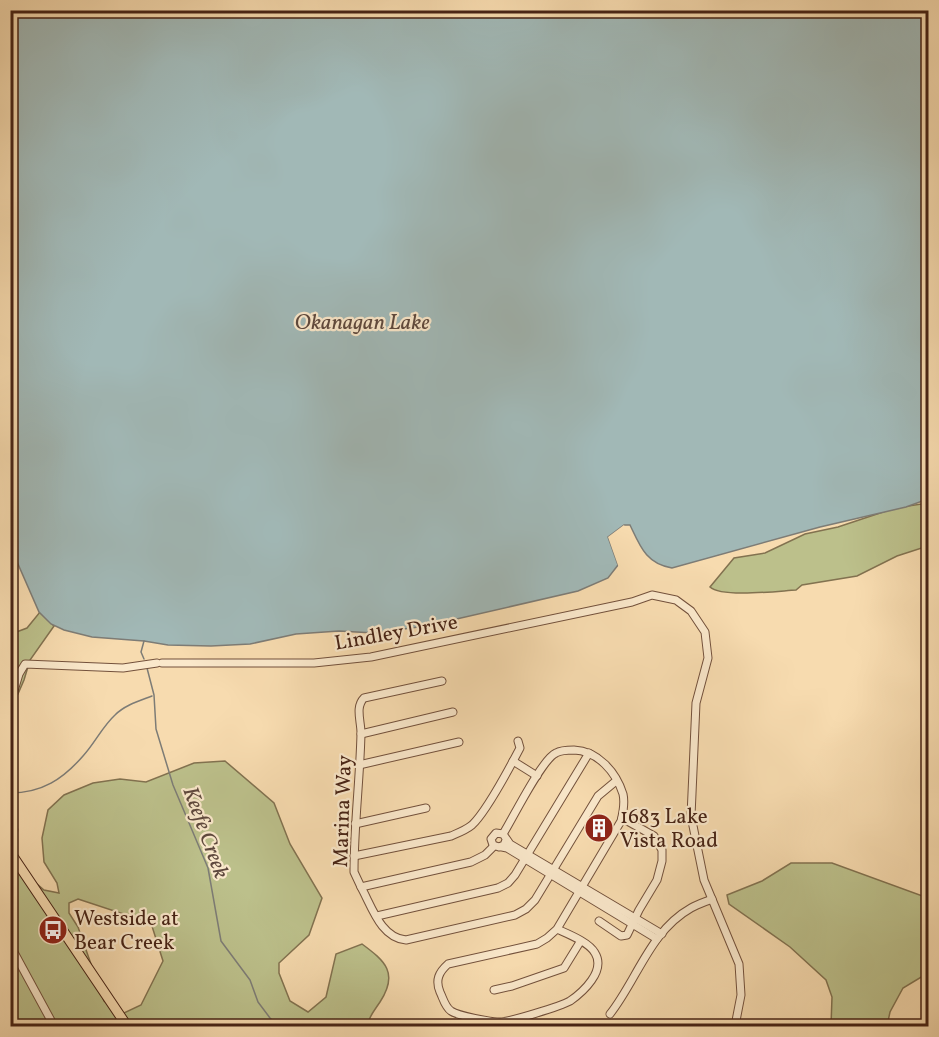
<svg xmlns="http://www.w3.org/2000/svg" width="939" height="1037" font-family="Vollkorn,serif">
<style>
.green{fill:#bcc08b;stroke:#827250;stroke-width:1.5;fill-rule:evenodd}
.water{fill:#a1b8b6;stroke:#7d7c76;stroke-width:1.5}
.pier{fill:#f7dbaf}
.lines{fill:none;stroke-linecap:round;stroke-linejoin:round}
.stream{stroke:#7d7c76;stroke-width:1.5}
.minor-casing{stroke:#73513c;stroke-width:9}
.major-casing{stroke:#472315;stroke-width:11}
.minor{stroke:#fae8cb;stroke-width:7}
.major{stroke:#f7dbaf;stroke-width:9}
.labels{text-anchor:middle;stroke-width:4.5;stroke-linejoin:round;paint-order:stroke}
.street-label{font-size:21px;fill:#472315;stroke:#fae8cb}
.poi-label{font-size:21px;fill:#472315;stroke:#fae8cb;text-anchor:start}
.water-label{font-size:22px;font-style:italic;fill:#5e483d;stroke:#fae8cb}
</style>
<rect width="100%" height="100%" fill="#f7dbaf"/>
<filter id="stains"><feTurbulence type="fractalNoise" baseFrequency=".00333" numOctaves="4"/><feColorMatrix values="0 0 0 0 .2 0 0 0 0 .09 0 0 0 0 .02 0 0 0 .5 -.17"/></filter>
<radialGradient id="worn" r=".72"><stop offset=".6" stop-color="#630" stop-opacity="0"/><stop offset="1" stop-color="#630" stop-opacity=".3"/></radialGradient>
<g class="green">
<path d="M 928,503 L 928,546 L 897,556 L 857,576 L 802,585 L 796,590 C 778,591 722,598 710,587 L 734,558 L 765,553 L 805,534 L 838,527 L 895,508 Z"/>
<path d="M 40,612 L 54,626 L 30,660 L 24,680 L 11,710 L 11,634 L 27,628 Z"/>
<path d="M 225,761 L 274,803 L 290,844 L 322,898 L 309,935 L 279,963 L 279,973 L 290,1001 L 308,1012 L 326,997 L 336,954 L 362,944 C 385,961 399,973 380,1002 C 374,1011 369,1016 367,1026 L 12,1026 L 10,1025 L 10,861 L 44,890 L 59,893 L 57,883 L 44,862 L 42,838 L 48,810 L 64,795 L 93,783 L 120,779 L 146,782 L 194,763 ZM 78,899 L 151,923 L 163,961 L 141,1005 L 122,1014 L 104,1001 L 78,927 L 69,913 L 69,903 Z"/>
<path d="M 791,863 L 832,863 L 928,898 L 928,973 L 903,988 L 890,1012 L 887,1026 L 831,1026 L 832,997 L 826,980 L 790,947 L 729,904 L 727,895 L 762,881 Z"/>
</g>
<path class="water" d="M 11,11 L 928,11 L 928,499 L 906,507 L 820,527 L 672,568 C 646,564 640,546 630,525 L 624,525 L 608,537 L 618,565 L 608,578 L 578,591 L 426,626 L 374,633 L 339,631 L 296,634 L 250,644 L 211,646 L 168,645 L 144,641 L 92,637 L 64,630 L 51,624 L 39,612 L 11,548 Z"/>
<path class="pier" d="M 624,525 L 625,528 L 611,538 L 621,565 L 619,568 L 608,537 Z"/>
<g class="lines">
<g class="stream">
<path d="M 144,659 L 141,652 L 144,641"/>
<path d="M 147,668 L 154,695 L 156,729 L 173,785 L 208,868 L 221,941 L 250,980 L 258,1002 L 270,1018 L 279,1026"/>
<path d="M 10,793 C 42,793 63,779 83,756 C 95,743 102,727 115,715 C 125,705 139,701 152,696"/>
</g>
<g class="minor-casing">
<g id="minor">
<path d="M 162,663 L 314,663 L 371,657 L 632,602 L 652,595 L 676,600 L 691,611 L 705,632 L 708,658 L 696,703 L 691,816 L 704,880 L 739,964 L 741,995 L 735,1026"/>
<path d="M 442,681 L 364,698 C 355,707 361,721 361,733 C 360,779 354,825 354,872 L 361,887 L 471,862 L 485,855 L 494,846"/>
<path d="M 10,704 L 19,674 L 25,664 L 123,668 L 157,663"/>
<path d="M 361,734 L 453,712"/>
<path d="M 513,761 L 537,776"/>
<path d="M 359,765 L 459,742"/>
<path d="M 355,824 L 426,808"/>
<path d="M 10,825 L 14,830 L 10,839"/>
<path d="M 503,834 C 513,818 542,759 556,753 C 561,750 569,750 574,750 C 598,751 616,772 623,794 C 625,803 623,813 621,821 L 557,929 L 547,938 L 537,944 L 448,964 C 439,972 435,980 440,992 C 443,998 445,1007 451,1011 C 458,1016 491,1022 500,1022 C 510,1022 561,1006 570,1001 C 583,992 606,971 595,953 C 589,942 568,934 557,929"/>
<path d="M 506,840 L 504,845 L 499,847 L 493,845 L 491,839 L 496,833 L 503,834 L 510,844 L 662,934"/>
<path d="M 502,847 L 507,848 L 657,939"/>
<path d="M 354,856 L 451,836 C 458,833 466,830 472,825 C 487,811 510,767 520,748 L 518,741"/>
<path d="M 361,887 C 372,907 381,938 406,940 L 515,915 L 526,909 L 535,900 L 598,796 L 616,781"/>
<path d="M 377,916 L 498,888 L 508,883 L 515,875 L 589,753"/>
<path d="M 599,921 L 621,936 L 627,935 L 639,910 L 657,880 L 662,861 L 662,850 L 654,836 L 622,818"/>
<path d="M 10,945 L 54,1026"/>
<path d="M 494,990 L 512,986 L 564,968 L 580,942"/>
<path d="M 610,1014 C 637,980 650,931 691,908 C 698,904 705,902 712,899"/>
</g>
</g>
<g class="major-casing">
<path id="major" d="M 10,852 L 127,1026"/>
</g>
<use href="#minor" class="minor"/>
<use href="#major" class="major"/>
</g>
<defs>
<g id="building-disc" transform="scale(1.5)"><circle r="9.5" fill="#8f2418" stroke="#fae8cb"/><path d="M-4-6H4V6H1V3H-1V6H-4ZM-2.5-4.3h1.7v1.8h-1.7ZM.8-4.3h1.7v1.8H.8ZM-2.5-1h1.7V.8h-1.7ZM.8-1h1.7V.8H.8Z" fill="#fff"/></g>
<g id="bus-disc" transform="scale(1.5)"><circle r="9.5" fill="#8f2418" stroke="#fae8cb"/><path d="M-5-6H5V4H4V6H2V4H-2V6H-4V4H-5ZM-3.5-4V0h7V-4ZM-3.5 1.2v1.5H-2V1.2ZM2 1.2v1.5H3.5V1.2Z" fill="#fff"/></g>
</defs>
<g fill-rule="evenodd">
<use href="#building-disc" x="599" y="828"/>
<use href="#bus-disc" x="53" y="930"/>
</g>
<g class="labels">
<g class="street-label">
<text transform="translate(396 632) rotate(-10)" y="7">Lindley Drive</text>
<text transform="translate(342 811) rotate(-88)" y="7">Marina Way</text>
</g>
<g class="poi-label">
<text x="620" y="823">1683 Lake<tspan x="620" dy="24">Vista Road</tspan></text>
<text x="74" y="925">Westside at<tspan x="74" dy="24">Bear Creek</tspan></text>
</g>
<g class="water-label">
<text x="362" y="329">Okanagan Lake</text>
<text transform="translate(207 832) rotate(70)" y="8">Keefe Creek</text>
</g>
</g>
<rect width="939" height="1037" fill="none" stroke="#f7dbaf" stroke-width="36"/>
<rect x="12" y="12" width="915" height="1013" fill="none" stroke="#472315" stroke-width="3"/>
<rect x="18" y="18" width="903" height="1001" fill="none" stroke="#472315" stroke-width="1.5"/>
<rect width="100%" height="100%" filter="url(#stains)"/>
<rect width="100%" height="100%" fill="url(#worn)"/>
</svg>
